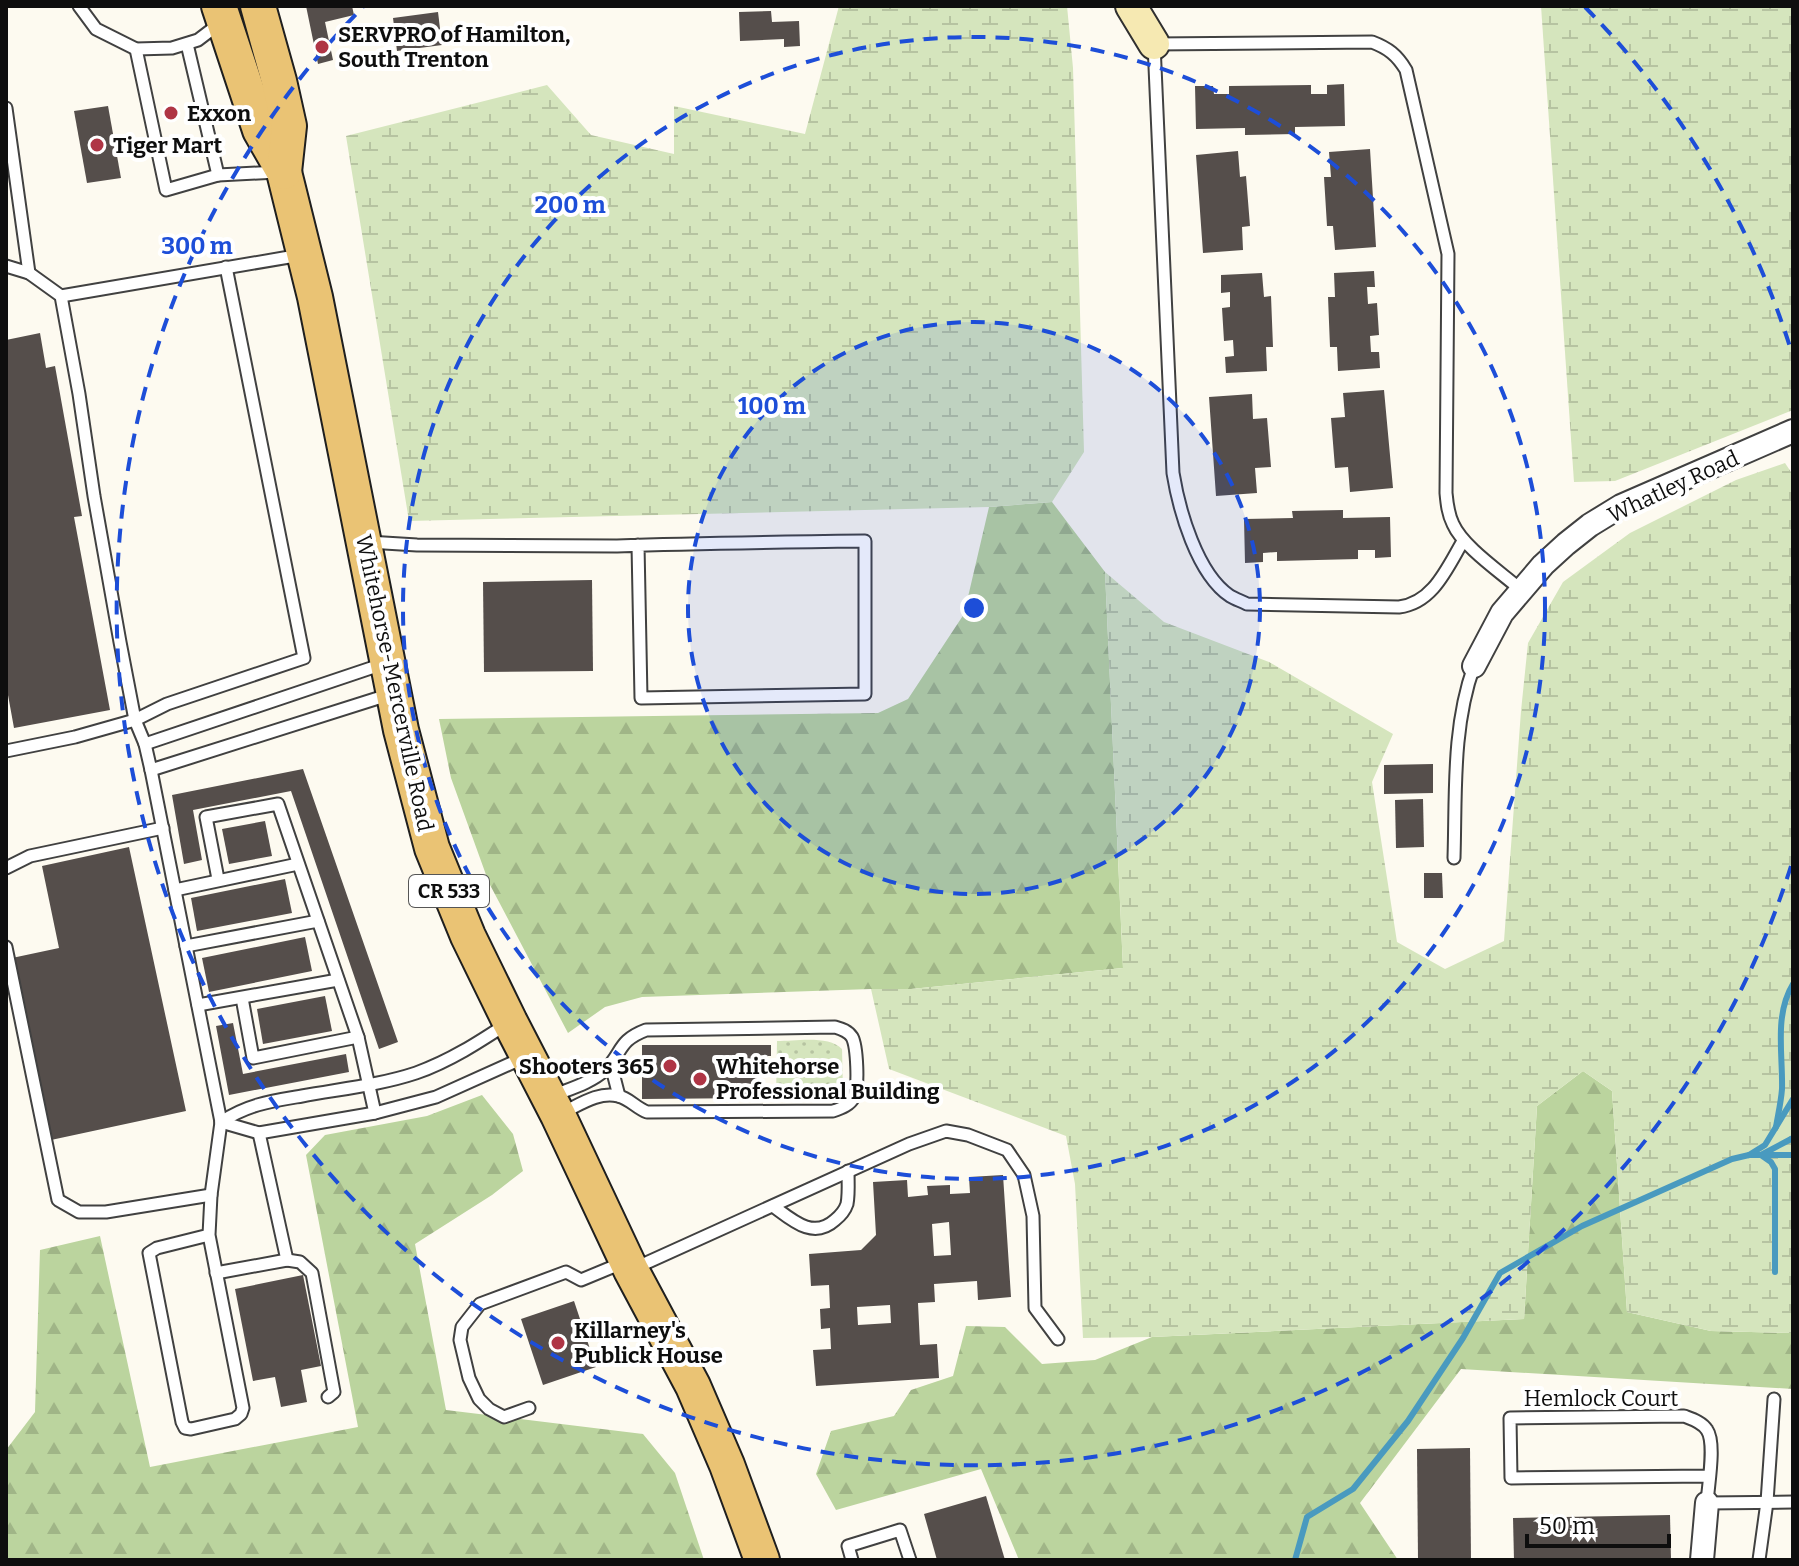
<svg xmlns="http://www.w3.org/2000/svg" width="1799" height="1566" font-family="Bitter,serif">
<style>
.grass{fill:url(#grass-dots)}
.forest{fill:url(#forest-firs)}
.wetland{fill:url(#wetland-marsh)}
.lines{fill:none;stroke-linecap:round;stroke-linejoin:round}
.stream{stroke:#499abf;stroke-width:6}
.building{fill:#554e4b;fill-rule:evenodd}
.lane-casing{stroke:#414141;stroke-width:15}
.street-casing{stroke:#414141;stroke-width:26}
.secondary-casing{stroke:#303030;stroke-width:34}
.primary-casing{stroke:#1f1f1f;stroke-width:38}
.lane{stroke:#fff;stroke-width:11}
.street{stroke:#fff;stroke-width:22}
.secondary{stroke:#f6e9b2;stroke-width:30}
.primary{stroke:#eac374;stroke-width:34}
.ring{fill:none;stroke:#1d4ed8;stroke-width:4;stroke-dasharray:14 10}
.poi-dot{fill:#af3545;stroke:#fff;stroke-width:3}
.labels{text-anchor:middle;stroke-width:8;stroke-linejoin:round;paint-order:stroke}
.shield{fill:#fff;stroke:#565656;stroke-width:2}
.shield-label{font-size:20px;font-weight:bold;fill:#0e0e0e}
.poi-label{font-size:22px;font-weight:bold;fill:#0e0e0e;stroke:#fff;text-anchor:start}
.street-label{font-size:22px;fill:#0e0e0e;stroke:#fff}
.centre{fill:#1d4ed8;stroke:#fff;stroke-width:4}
.ring-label{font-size:24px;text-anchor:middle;font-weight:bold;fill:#1d4ed8;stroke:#fff;stroke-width:8;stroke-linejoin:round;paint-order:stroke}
</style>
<defs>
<pattern id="grass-dots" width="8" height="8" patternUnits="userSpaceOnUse" patternTransform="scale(2)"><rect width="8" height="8" fill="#d5e5bd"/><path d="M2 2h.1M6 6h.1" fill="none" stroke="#b6c3a1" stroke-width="1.8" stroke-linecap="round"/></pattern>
<pattern id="forest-firs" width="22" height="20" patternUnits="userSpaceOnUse" patternTransform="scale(2)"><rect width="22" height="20" fill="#bbd49e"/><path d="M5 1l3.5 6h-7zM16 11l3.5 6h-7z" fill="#a0b587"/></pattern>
<pattern id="wetland-marsh" width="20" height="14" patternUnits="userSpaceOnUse" patternTransform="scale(2)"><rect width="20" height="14" fill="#d5e5bd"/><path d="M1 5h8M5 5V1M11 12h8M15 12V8" fill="none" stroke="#b6c3a1"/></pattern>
</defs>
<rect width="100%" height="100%" fill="#fdfaf0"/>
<path class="grass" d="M 777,1041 C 796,1041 829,1035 842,1049 L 843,1091 L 832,1100 L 776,1099 Z"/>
<g class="forest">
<path d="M 1052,502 L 1105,572 L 1123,968 L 911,989 L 871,989 L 642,997 L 605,1007 L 568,1033 L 489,883 L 451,778 L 439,719 L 878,713 L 908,699 L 964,614 L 989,507 Z"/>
<path d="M 1583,1071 L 1612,1091 L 1627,1312 L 1711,1331 L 1793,1333 L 1793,1389 L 1461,1369 L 1360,1503 L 1398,1560 L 1019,1560 L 981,1469 L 836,1510 L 816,1474 L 831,1431 L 894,1416 L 911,1390 L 953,1376 L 966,1326 L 1005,1327 L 1042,1364 L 1095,1360 L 1152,1337 L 1524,1319 L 1537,1106 Z"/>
<path d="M 482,1095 L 513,1134 L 523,1171 L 492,1195 L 415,1244 L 446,1410 L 643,1434 L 675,1473 L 704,1560 L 6,1560 L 6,1450 L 35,1412 L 40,1250 L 100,1236 L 150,1467 L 358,1427 L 306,1155 L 325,1135 L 427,1116 Z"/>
</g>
<g class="wetland">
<path d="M 839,6 L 1067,6 L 1073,68 L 1084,452 L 1052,502 L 989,507 L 409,521 L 346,136 L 547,85 L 591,135 L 674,154 L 674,106 L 805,134 Z"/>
<path d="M 1541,6 L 1793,6 L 1793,410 L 1615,481 L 1574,482 Z"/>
<path d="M 1785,463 L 1793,475 L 1793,1333 L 1711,1331 L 1627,1312 L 1612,1091 L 1583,1071 L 1537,1106 L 1524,1319 L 1152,1337 L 1083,1338 L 1075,1184 L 1066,1136 L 889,1069 L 871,989 L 911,989 L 1123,968 L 1105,572 L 1164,622 L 1269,662 L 1393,734 L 1372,782 L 1397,942 L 1445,969 L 1504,941 L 1521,711 L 1528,643 L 1563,582 L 1630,533 L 1736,480 Z"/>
</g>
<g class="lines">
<g class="stream">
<path d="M 1776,1127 C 1778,1115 1781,1102 1782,1089 C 1783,1055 1774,1015 1793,984"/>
<path d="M 1749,1155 L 1765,1145 L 1793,1099"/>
<path d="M 1775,1272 L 1775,1169 L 1771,1162 L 1761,1155 L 1793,1138"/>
<path d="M 1295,1560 L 1307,1517 L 1353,1489 L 1408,1421 L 1463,1338 L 1500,1273 L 1582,1226 L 1732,1159 L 1749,1155 L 1793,1155"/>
</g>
</g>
<g class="building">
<path d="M 306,6 L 352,6 L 354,15 L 325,22 L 333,60 L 318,64 Z"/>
<path d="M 771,11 L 772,22 L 799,21 L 800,46 L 784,47 L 784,39 L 740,41 L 739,12 Z"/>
<path d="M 438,12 L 442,45 L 397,51 L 393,18 Z"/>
<path d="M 1344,84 L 1345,126 L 1295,127 L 1295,134 L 1245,135 L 1245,128 L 1196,129 L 1195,86 L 1213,86 L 1214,94 L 1229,94 L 1229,86 L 1311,85 L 1311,94 L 1327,94 L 1327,85 Z"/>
<path d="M 108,106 L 121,178 L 87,183 L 74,111 Z"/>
<path d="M 1370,149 L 1376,247 L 1335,250 L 1333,226 L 1327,226 L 1324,177 L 1331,177 L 1329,152 Z"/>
<path d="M 1238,151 L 1240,177 L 1246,176 L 1250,226 L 1242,227 L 1243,250 L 1203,253 L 1196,155 Z"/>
<path d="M 1374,271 L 1375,287 L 1367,287 L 1368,304 L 1377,303 L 1379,335 L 1370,336 L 1371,352 L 1379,352 L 1380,368 L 1338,371 L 1337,347 L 1330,347 L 1328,297 L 1335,297 L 1334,273 Z"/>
<path d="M 1262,273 L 1264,297 L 1271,296 L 1273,347 L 1266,347 L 1267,371 L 1226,373 L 1225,357 L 1234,356 L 1233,340 L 1224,341 L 1222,308 L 1230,307 L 1230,292 L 1221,293 L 1221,275 Z"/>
<path d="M 40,333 L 46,368 L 55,366 L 82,516 L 74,517 L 110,710 L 14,728 L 6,684 L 6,340 Z"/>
<path d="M 1384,390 L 1393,488 L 1350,492 L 1348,467 L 1335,468 L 1331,418 L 1345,417 L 1343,393 Z"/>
<path d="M 1252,394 L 1253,419 L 1267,418 L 1271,467 L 1255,468 L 1257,493 L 1216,496 L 1209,397 Z"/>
<path d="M 1343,510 L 1343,518 L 1390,517 L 1391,557 L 1375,558 L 1375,550 L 1358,550 L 1358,559 L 1277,561 L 1277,552 L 1263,553 L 1263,562 L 1245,563 L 1244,519 L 1293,518 L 1292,511 Z"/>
<path d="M 592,580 L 593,671 L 484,672 L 483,582 Z"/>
<path d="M 1433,764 L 1433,793 L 1384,794 L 1384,765 Z"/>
<path d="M 303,769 L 398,1042 L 379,1049 L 291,791 L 193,810 L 202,860 L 184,864 L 172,795 Z"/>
<path d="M 1423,799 L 1424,847 L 1396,848 L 1395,800 Z"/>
<path d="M 265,821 L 272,856 L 229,864 L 222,829 Z"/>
<path d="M 129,847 L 186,1111 L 51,1140 L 12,958 L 59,948 L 42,866 Z"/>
<path d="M 1424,873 L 1442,873 L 1443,898 L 1424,898 Z"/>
<path d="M 285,879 L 292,913 L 197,931 L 191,898 Z"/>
<path d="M 305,937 L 312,971 L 209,992 L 202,958 Z"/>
<path d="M 325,996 L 332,1031 L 263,1044 L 257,1009 Z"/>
<path d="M 233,1023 L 243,1074 L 346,1054 L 349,1072 L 229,1095 L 216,1026 Z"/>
<path d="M 642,1045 L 771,1045 L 771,1056 L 768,1056 L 768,1060 L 758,1060 L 758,1098 L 642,1099 Z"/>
<path d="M 1003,1175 L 1011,1297 L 978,1300 L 977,1281 L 934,1284 L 935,1302 L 918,1303 L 920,1345 L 937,1344 L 939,1378 L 816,1386 L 813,1350 L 831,1349 L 830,1328 L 821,1329 L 820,1309 L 830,1308 L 829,1285 L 811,1286 L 809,1254 L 861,1250 L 876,1235 L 873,1182 L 907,1180 L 908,1197 L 928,1195 L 927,1186 L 950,1185 L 950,1194 L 970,1193 L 969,1177 ZM 949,1222 L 951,1255 L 934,1256 L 932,1224 ZM 890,1305 L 891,1323 L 858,1325 L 857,1307 Z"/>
<path d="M 303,1275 L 321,1366 L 301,1370 L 307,1402 L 281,1407 L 275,1377 L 253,1381 L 235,1289 Z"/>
<path d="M 574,1301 L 596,1367 L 543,1385 L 521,1319 Z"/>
<path d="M 1470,1448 L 1471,1560 L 1418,1560 L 1417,1449 Z"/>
<path d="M 986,1496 L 1005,1560 L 937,1560 L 924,1514 Z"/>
<path d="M 1670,1515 L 1671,1560 L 1514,1560 L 1513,1518 Z"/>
</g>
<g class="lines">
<g class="lane-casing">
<g id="lane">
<path d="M 79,6 L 96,29 L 136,49 L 172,48 L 198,40 L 219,24"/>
<path d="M 136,49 L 166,190 L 218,175 L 187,44"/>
<path d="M 6,108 L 29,273"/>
<path d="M 218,175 L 277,172"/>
<path d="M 6,266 L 29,273 L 61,296 L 79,394 L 94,496 L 120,642 L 135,720 L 145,744 L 151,770 L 221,1122 L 211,1195 L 209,1235 L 243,1408 L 241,1414 L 235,1419 L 191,1429 L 185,1428 L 182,1422 L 149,1253 L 157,1248 L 209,1235"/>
<path d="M 61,296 L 301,255"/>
<path d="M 1463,541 C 1447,568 1433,603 1399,607 L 1247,604 C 1241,601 1235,599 1230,596 C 1197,574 1179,510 1173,473 L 1154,44 L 1372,42 C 1388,48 1397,55 1406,70 L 1448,254 L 1446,493 C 1447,504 1448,514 1453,524 C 1463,547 1502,573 1521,590"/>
<path d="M 368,542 L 417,545 L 617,546 C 699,543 782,542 865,541 L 865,694 L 641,698 L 638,545"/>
<path d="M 145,744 L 383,664"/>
<path d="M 6,751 L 75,737 L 135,720 L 167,704 L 304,658 L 226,267"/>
<path d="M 151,770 L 391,694"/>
<path d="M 1454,858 C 1456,793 1452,727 1474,666"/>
<path d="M 6,868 L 30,856 L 163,828"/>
<path d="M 218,879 L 206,817 L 278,804 L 358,1037 L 375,1113"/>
<path d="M 175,890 L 298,864"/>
<path d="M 186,946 L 318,921"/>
<path d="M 6,947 L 58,1200 L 79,1212 L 106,1212 L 211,1195"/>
<path d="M 242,998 L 253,1058 L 358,1037"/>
<path d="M 198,1005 L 338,980"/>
<path d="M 611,1065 L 619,1096"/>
<path d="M 552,1096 C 569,1089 591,1083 605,1070 C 623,1053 617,1041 646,1030 L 835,1027 C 842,1029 848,1031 852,1037 C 857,1046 859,1087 854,1097 C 850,1105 842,1108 833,1111 L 647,1112 C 636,1108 629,1098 618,1096 C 599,1091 579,1105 562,1113"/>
<path d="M 221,1122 L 259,1133 L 375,1113 L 436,1097 L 523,1058"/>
<path d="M 221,1122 C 248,1104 272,1101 302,1096 C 340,1089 380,1085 416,1073 C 450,1061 479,1042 508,1023"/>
<path d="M 773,1206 C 792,1220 813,1240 835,1220 C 840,1216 845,1210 847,1204 C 849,1194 848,1181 848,1171"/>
<path d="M 287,1260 L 300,1262 L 312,1273 L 334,1392 L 328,1397"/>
<path d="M 635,1268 L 909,1144 L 946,1131 L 968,1135 L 1007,1150 L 1024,1175 L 1033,1216 L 1035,1308 L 1058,1339"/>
<path d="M 216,1273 L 287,1260 L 259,1133"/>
<path d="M 529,1408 L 504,1417 L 489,1409 L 479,1399 L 469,1378 L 460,1340 L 462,1327 L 480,1304 L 566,1272 L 581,1280 L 622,1263"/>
<path d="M 1709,1476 L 1511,1478 L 1510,1418 L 1684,1416 C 1692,1419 1702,1422 1707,1430 C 1716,1443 1708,1486 1707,1503 L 1793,1502"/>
<path d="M 852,1560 L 848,1546 L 900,1530 L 910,1560"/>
<path d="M 1759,1560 L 1767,1502 L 1774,1399"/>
</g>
</g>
<g class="street-casing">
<g id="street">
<path d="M 1474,666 L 1502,613 L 1543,565 L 1566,544 L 1590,525 L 1621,506 L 1793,431"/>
<path d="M 1702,1560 L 1707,1503"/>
</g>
</g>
<g class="secondary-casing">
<path id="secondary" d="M 1131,6 L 1154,44"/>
</g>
<g class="primary-casing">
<g id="primary">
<path d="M 219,6 L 260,130 L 284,172 L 315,297 L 401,730 L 432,848 L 468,936 L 510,1022 L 558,1115 L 631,1270 L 693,1386 L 727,1465 L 762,1560"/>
<path d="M 258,6 L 279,81 L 289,126 L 284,172"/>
</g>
</g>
<use href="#lane" class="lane"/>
<use href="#street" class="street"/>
<use href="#secondary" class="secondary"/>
<use href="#primary" class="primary"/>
</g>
<circle cx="974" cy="608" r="286" fill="#1d4ed8" fill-opacity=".12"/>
<g class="ring">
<circle cx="974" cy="608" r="286"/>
<circle cx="974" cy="608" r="571"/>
<path d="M1791 866A857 857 0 1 1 363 7M1585 7A857 857 0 0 1 1791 350"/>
</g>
<g class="poi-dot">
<circle cx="322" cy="47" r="8"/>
<circle cx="171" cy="113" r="8"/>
<circle cx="97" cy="145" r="8"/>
<circle cx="670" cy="1066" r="8"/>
<circle cx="700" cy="1079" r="8"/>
<circle cx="558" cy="1343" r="8"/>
</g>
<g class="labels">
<rect class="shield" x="409" y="875" width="80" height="32" rx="6"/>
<g class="shield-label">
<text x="449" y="898">CR 533</text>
</g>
<g class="poi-label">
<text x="338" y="42">SERVPRO of Hamilton,<tspan x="338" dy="25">South Trenton</tspan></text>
<text x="187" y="121">Exxon</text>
<text x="113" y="153">Tiger Mart</text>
<text x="654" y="1074" text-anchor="end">Shooters 365</text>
<text x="716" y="1074">Whitehorse<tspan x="716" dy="25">Professional Building</tspan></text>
<text x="574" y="1338">Killarney's<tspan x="574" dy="25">Publick House</tspan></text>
</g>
<g class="street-label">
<text transform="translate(1673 486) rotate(-25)" y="8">Whatley Road</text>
<text transform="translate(395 683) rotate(78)" y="8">Whitehorse-Mercerville Road</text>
<text x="1601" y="1406">Hemlock Court</text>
</g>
</g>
<circle cx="974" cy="608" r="12" class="centre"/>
<g class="ring-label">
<text x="570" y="213">200 m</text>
<text x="197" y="254">300 m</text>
<text x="772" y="414">100 m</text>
</g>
<rect width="1799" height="1566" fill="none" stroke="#0e0e0e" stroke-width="16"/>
<path d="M1527 1534v12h142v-12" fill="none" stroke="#0e0e0e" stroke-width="4"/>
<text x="1539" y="1534" font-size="24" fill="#0e0e0e" stroke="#ffffff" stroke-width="6" paint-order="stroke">50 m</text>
</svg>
